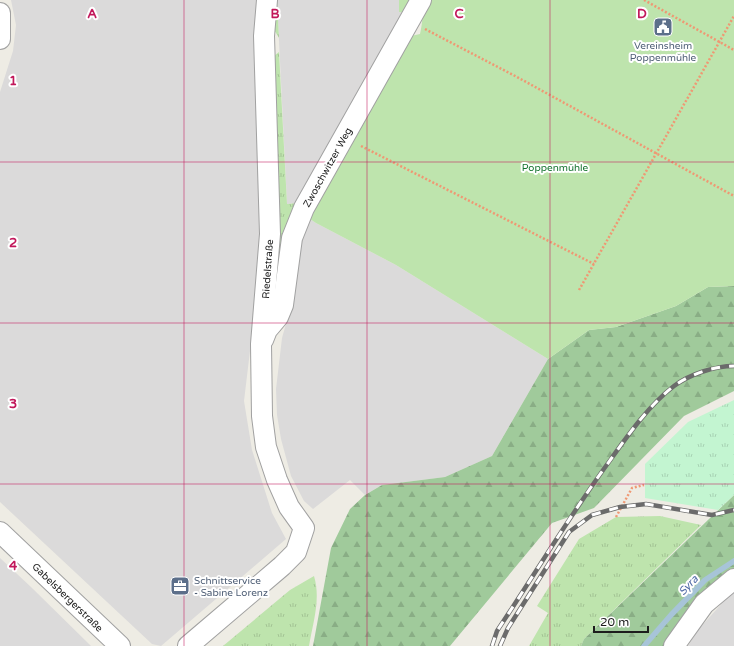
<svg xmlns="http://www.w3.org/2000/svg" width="734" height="646" font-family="'Varela Round',sans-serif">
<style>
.residential{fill:#dbdada}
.grass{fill:url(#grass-tufts)}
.forest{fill:url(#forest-firs)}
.park{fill:url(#park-tufts)}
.garden{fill:#bee4ad}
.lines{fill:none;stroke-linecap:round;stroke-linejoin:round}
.stream{stroke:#a7c4d8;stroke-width:5.5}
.street-casing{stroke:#a1a1a1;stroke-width:22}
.path{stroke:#ef9873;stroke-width:2.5;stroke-dasharray:2 2;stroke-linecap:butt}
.street{stroke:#fff;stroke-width:20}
.rail-casing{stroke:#6b6b6b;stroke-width:4.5}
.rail{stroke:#fff;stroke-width:3;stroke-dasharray:9;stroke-linecap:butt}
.grid{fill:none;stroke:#c2185b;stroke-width:1;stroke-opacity:0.55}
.labels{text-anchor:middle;stroke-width:4;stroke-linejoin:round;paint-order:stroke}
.service-label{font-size:10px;fill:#4e5e75;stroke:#fff}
.street-label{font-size:10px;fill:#1d1d1d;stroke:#fff}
.park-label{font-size:10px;fill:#13732e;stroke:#fff}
.water-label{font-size:11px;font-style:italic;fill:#516ba6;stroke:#fff}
.grid-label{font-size:13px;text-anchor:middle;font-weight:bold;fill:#c2185b;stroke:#fff;stroke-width:4;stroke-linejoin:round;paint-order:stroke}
</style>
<defs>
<pattern id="grass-tufts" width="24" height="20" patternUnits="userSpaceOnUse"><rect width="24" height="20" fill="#bee4ad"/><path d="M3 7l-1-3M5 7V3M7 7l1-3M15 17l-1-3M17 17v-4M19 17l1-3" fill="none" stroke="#a3c394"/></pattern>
<pattern id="forest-firs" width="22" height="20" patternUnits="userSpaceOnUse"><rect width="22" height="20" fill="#a0ca9b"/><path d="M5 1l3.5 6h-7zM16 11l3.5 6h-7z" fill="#89ad85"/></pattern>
<pattern id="park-tufts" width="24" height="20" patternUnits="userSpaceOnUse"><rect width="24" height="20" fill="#c3f5d1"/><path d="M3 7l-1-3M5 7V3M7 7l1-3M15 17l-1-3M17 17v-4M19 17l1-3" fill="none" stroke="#a7d2b3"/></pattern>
</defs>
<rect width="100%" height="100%" fill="#eeece4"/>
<g class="residential">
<path d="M 11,0 L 258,0 L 264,234 L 244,401 L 252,450 L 272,513 L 286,539 L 161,646 L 152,644 L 0,502 L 0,92 L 13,51 L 16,25 Z"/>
<path d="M 277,0 L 399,0 L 399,12 L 407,13 L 298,203 L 287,204 Z"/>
<path d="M 307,217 L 316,223 L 396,265 L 548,359 L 492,456 L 445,477 L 382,485 L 365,495 L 350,480 L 313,509 L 304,501 L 291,476 L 281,439 L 277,415 L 276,389 L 282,338 L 289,313 L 300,232 Z"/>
<path d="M 0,558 L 32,588 L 91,646 L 0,646 Z"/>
<path d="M 734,590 L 734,646 L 688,646 L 698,630 Z"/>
</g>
<g class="grass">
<path d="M 277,0 L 279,38 L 273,28 Z"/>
<path d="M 279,52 L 287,204 L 298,203 L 308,191 L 275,296 L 274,56 Z"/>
<path d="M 660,516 L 701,525 L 584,639 L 581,646 L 529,646 L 548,613 L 537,606 L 579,539 L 616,517 Z"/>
<path d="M 314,576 C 321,599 313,622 309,646 L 223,646 L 290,590 Z"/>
</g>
<g class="forest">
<path d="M 734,286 L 734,391 L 684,416 L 594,508 L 552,523 L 450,646 L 313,646 L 331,548 L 350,509 L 365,495 L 382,485 L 445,477 L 492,456 L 548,359 L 589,330 L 616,327 L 676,306 L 708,287 Z"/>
<path d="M 734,495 L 734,571 L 666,646 L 581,646 L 584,639 Z"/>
</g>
<path class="park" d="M 734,400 L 734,495 L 718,510 L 645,498 L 645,464 L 688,422 Z"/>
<g class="garden">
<path d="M 399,0 L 414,0 L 407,13 L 399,12 Z"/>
<path d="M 427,0 L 734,0 L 734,286 L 708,287 L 676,306 L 616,327 L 589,330 L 548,359 L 396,265 L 316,223 L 307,217 L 411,36 L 420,34 C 423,22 422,11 427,0 Z"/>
</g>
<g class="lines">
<path class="stream" d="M 644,646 L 671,615 L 705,580 L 734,561"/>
<g class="street-casing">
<g id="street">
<path d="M 0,13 L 0,39"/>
<path d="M 263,340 L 267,330 L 278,317 L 283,305 L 292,238 L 304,208 L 421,0"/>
<path d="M 0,532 L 120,646"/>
<path d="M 188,646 L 282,566 L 296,552 L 304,528 L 289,507 L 277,480 L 266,447 L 262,416 L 261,344 L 270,234 L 264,36 L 267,0"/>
<path d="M 674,646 L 704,604 L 734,579"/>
</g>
</g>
<g class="path">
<path d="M 644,0 L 734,50"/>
<path d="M 425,29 L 517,77 L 734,196"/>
<path d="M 361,146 L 594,264"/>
<path d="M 579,290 L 734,16"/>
<path d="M 616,517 L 632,488 L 644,485"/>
</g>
<use href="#street" class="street"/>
<g class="rail-casing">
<g id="rail">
<path d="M 492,646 L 497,631 C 535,574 570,515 611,459 C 628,435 650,404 674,386 C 690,374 715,366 734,366"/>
<path d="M 500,646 L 508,628 L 569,532 L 592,515 L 620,507 L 646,504 L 712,515 L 734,510"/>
</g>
</g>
<use href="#rail" class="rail"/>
</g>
<path class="grid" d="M 184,0 L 184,646M 367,0 L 367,646M 550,0 L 550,646M 0,162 L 734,162M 0,323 L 734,323M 0,484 L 734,484"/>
<defs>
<g id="civic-square" transform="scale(1)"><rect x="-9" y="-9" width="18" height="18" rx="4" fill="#5c6f8a" stroke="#fff"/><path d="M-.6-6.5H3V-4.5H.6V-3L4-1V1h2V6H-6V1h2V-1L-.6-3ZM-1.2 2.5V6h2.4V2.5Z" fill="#fff"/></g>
<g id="office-square" transform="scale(1)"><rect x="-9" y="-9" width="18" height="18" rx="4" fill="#5c6f8a" stroke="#fff"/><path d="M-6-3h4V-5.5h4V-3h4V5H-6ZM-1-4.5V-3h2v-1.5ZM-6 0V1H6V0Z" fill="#fff"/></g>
</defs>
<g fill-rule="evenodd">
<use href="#civic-square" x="663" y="27"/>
<use href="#office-square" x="180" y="586"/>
</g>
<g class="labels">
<g class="service-label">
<text x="663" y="49">Vereinsheim<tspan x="663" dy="12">Poppenmühle</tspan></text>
<text x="194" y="584" text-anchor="start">Schnittservice<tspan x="194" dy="12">- Sabine Lorenz</tspan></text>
</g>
<g class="street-label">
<text transform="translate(327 167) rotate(-61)" y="4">Zwoschwitzer Weg</text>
<text transform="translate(267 269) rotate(-86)" y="4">Riedelstraße</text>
<text transform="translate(68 597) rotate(44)" y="4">Gabelsbergerstraße</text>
</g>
<g class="park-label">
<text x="555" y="171">Poppenmühle</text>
</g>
<g class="water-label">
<text transform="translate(688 585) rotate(-47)" y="4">Syra</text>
</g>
</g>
<g class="grid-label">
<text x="92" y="18">A</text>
<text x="275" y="18">B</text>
<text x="459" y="18">C</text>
<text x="642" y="18">D</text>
<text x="13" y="85">1</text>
<text x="13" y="247">2</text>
<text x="13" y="408">3</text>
<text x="13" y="570">4</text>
</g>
<path d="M594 626v6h54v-6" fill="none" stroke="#1d1d1d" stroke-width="2"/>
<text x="600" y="626" font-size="12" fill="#1d1d1d" stroke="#ffffff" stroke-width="3" paint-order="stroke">20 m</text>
</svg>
